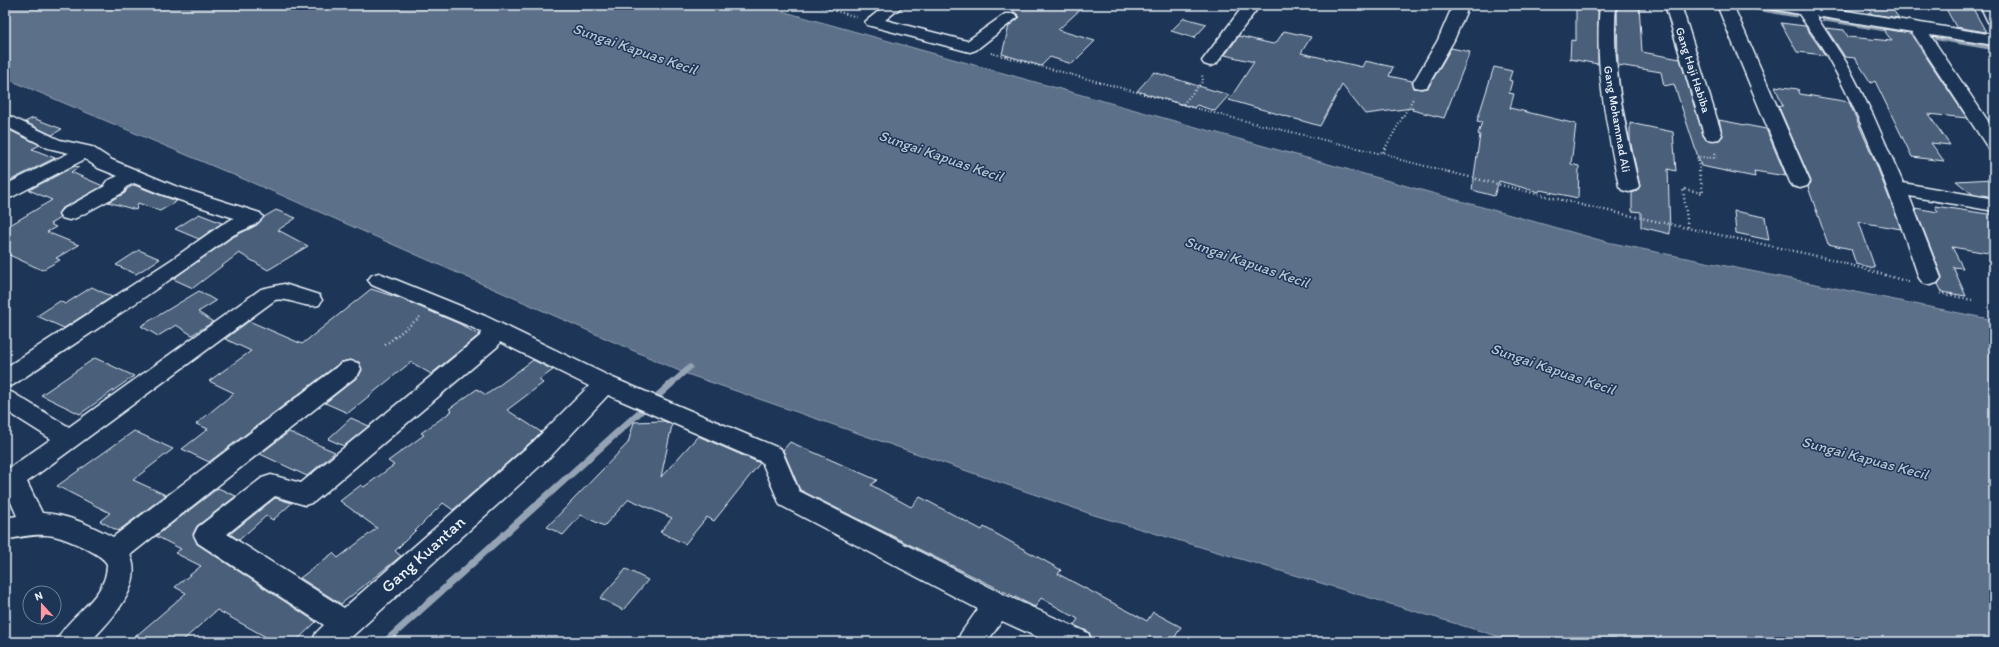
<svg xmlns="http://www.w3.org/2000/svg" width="1999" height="647" font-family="Itim,sans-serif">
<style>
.water{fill:#5d7089;stroke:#95a4b5}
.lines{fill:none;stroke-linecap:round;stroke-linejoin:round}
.stream-far2{stroke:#95a4b5;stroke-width:4.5}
.stream-far1{stroke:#95a4b5;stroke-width:5.5}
.stream{stroke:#95a4b5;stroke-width:7}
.building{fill:#495e7a;stroke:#e8f1f8}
.minor-casing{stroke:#e8f1f8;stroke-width:3}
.path-far1{stroke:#e8f1f8;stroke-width:2;stroke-dasharray:1 2.5;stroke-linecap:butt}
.path{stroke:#e8f1f8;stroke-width:2.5;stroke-dasharray:1 3;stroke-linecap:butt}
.minor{fill:#1d3557;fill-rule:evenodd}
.labels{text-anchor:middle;stroke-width:3;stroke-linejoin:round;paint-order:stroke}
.far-street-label{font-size:12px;fill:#e8f1f8;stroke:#1d3557}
.water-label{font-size:15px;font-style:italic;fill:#b7c4d1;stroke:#1d3557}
.near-street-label{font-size:17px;fill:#e8f1f8;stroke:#1d3557}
</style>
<rect width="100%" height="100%" fill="#1d3557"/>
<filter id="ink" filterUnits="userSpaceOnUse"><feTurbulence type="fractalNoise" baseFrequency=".025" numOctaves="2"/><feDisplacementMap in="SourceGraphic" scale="8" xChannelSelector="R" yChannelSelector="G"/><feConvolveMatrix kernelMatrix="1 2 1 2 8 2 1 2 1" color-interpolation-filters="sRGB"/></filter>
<g filter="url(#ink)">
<path class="water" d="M 5,5 L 760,5 L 1607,242 L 1994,320 L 1994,642 L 1517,642 L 1094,515 L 684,373 L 281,195 L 5,78 Z"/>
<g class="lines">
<g class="stream-far2">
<path d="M 1738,5 L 1795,15"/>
<path d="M 1824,19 L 1890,30"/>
<path d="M 1937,38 L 1994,48"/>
</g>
<path class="stream-far1" d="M 671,384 L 690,367"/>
<path class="stream" d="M 385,642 L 672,383"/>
</g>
<g class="building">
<path d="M 1015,5 L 1085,5 L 1058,30 L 1095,41 L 1072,64 L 1050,57 L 1041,66 L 1002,54 L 1009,26 L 1020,17 L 1016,13 L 1013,12 Z"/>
<path d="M 1576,5 L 1598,5 L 1598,64 L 1570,59 L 1571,40 L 1576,41 Z"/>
<path d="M 1617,5 L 1639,5 L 1642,52 L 1680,59 L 1703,135 L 1706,140 L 1719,140 L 1723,136 L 1719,120 L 1766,129 L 1786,176 L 1754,171 L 1755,177 L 1701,166 L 1674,84 L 1664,86 L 1661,72 L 1618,65 Z"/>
<path d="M 1866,5 L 1889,5 L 1899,18 L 1872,14 Z"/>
<path d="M 1944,5 L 1971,5 L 1986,32 L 1956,27 Z"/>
<path d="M 1184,18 L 1207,24 L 1194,38 L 1171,31 Z"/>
<path d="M 1781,23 L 1805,26 L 1825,55 L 1797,52 Z"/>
<path d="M 1826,28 L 1844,30 L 1848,37 L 1892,41 L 1883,29 L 1910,33 L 1967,118 L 1928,114 L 1950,145 L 1931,143 L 1944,161 L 1912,157 L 1875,81 L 1871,83 L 1855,58 L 1845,57 Z"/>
<path d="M 1284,31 L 1311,37 L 1301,53 L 1362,67 L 1365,61 L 1393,67 L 1389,76 L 1412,81 L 1414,88 L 1421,89 L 1428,88 L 1451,48 L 1470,52 L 1444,118 L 1412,110 L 1413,108 L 1365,114 L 1342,85 L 1320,126 L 1229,100 L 1254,62 L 1225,55 L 1239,36 L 1273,44 L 1276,43 Z"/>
<path d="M 1494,67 L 1512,71 L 1509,80 L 1512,81 L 1509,93 L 1514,94 L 1510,108 L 1576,124 L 1571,164 L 1579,166 L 1578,198 L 1540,190 L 1539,192 L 1499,181 L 1494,196 L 1472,190 L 1480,135 L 1478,134 L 1482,122 L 1477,121 Z"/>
<path d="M 1154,72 L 1195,85 L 1229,95 L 1215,111 L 1197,105 L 1194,108 L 1137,91 Z"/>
<path d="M 1775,86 L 1798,89 L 1800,94 L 1849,102 L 1876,164 L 1901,229 L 1859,222 L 1875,268 L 1856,264 L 1851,249 L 1828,244 L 1808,187 L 1811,181 L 1778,105 L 1783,106 Z"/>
<path d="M 33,118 L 62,129 L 52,135 L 25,122 Z"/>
<path d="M 1630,123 L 1673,132 L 1676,171 L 1668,169 L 1670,234 L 1641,227 L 1641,212 L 1632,211 L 1632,193 L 1637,191 L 1640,186 L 1630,140 Z"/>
<path d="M 9,130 L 40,145 L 32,149 L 55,158 L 5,183 L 5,131 Z"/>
<path d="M 75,166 L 79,167 L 71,172 L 103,186 L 61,209 L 58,214 L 60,218 L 50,224 L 56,227 L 47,232 L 79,245 L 56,258 L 60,260 L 42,270 L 5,253 L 5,228 L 52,200 L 29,190 Z"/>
<path d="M 1994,179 L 1994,197 L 1971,193 L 1956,181 Z"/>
<path d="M 134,185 L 160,195 L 177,201 L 160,211 L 138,203 L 136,210 L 108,202 L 125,193 L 127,189 Z"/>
<path d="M 1935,206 L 1994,215 L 1994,254 L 1952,247 L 1963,268 L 1953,267 L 1966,296 L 1942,292 L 1938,284 L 1942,277 L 1915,208 L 1938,212 Z"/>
<path d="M 276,210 L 296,218 L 278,230 L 308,246 L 268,270 L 239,253 L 193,288 L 173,279 L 231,238 L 257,225 L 264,217 Z"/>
<path d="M 1734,211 L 1765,217 L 1769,240 L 1736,233 Z"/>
<path d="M 199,214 L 222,223 L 199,239 L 175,229 Z"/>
<path d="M 139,250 L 160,259 L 136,274 L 116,265 Z"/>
<path d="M 92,287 L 112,297 L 64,328 L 37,316 L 60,301 L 65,304 Z"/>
<path d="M 371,289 L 399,298 L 460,324 L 479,335 L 431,374 L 411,362 L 348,413 L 325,403 L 359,376 L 362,370 L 359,362 L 350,360 L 341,362 L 209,462 L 182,449 L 208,429 L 196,424 L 234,393 L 209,381 L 251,351 L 225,339 L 249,321 L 302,344 Z"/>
<path d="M 199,291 L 216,301 L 198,312 L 213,322 L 192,335 L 176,325 L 158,336 L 141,326 Z"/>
<path d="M 95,358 L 134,376 L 80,414 L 41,395 Z"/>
<path d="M 533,360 L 553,370 L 539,380 L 543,383 L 507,410 L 541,432 L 532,441 L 453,510 L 443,503 L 395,551 L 401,556 L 341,604 L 300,578 L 333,553 L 338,558 L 377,528 L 340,501 L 361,485 L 364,487 L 394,465 L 388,461 L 424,435 L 421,433 L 452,411 L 449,409 L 477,389 L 486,395 Z"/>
<path d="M 351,418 L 369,426 L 344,446 L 328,439 Z"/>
<path d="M 664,421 L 672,425 L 661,477 L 698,436 L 760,463 L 714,521 L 707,517 L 685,544 L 660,532 L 672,518 L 629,499 L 604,526 L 581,515 L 563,535 L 547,527 L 628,443 L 634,422 Z"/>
<path d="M 134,431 L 173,449 L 133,480 L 166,495 L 118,531 L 100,521 L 110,513 L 57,486 Z"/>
<path d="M 289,432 L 335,452 L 307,476 L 260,454 Z"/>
<path d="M 790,442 L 877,480 L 871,485 L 911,507 L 920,497 L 982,530 L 984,527 L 1061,570 L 1058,574 L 1147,621 L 1153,612 L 1181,627 L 1172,642 L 1093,642 L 1089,632 L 1074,625 L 1078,619 L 1041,598 L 1035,607 L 800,490 L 783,450 Z"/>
<path d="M 218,488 L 236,496 L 197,526 L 193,534 L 197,544 L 316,622 L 295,642 L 275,642 L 217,610 L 181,642 L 129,642 L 186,593 L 175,587 L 201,566 L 175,553 L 181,549 L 156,536 Z"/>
<path d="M 275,498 L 292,503 L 273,520 L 266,516 L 239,540 L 230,534 Z"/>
<path d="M 626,569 L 648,580 L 623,610 L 600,598 Z"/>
</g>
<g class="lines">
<g class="minor-casing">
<g id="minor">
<path d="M 886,5 L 904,5 L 885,20 L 967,41 L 1005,14 L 1015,14 L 1018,17 L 976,50 L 970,52 L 867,25 L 865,22 Z"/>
<path d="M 1244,5 L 1260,5 L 1216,64 L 1210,66 L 1204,64 L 1202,61 Z"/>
<path d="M 1453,5 L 1469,5 L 1454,40 L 1427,87 L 1421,88 L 1415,87 L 1413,83 L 1438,40 Z"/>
<path d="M 1600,5 L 1616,5 C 1611,67 1625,126 1639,186 L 1636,190 L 1629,192 L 1622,190 L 1619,186 C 1607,126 1594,67 1600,5 Z"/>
<path d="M 1665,5 L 1681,5 L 1722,135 L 1719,139 L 1713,140 L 1707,139 L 1704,135 Z"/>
<path d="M 1717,5 L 1733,5 L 1810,182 L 1807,186 L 1800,188 L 1793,186 L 1790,182 Z"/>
<path d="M 1765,5 L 1810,5 L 1994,35 L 1994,45 L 1930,35 L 1994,130 L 1994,149 L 1988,148 L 1912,32 L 1816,16 L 1846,62 L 1873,115 L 1903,183 L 1994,199 L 1994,211 L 1909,196 L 1941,278 L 1937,283 L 1930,285 L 1923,283 L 1919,278 C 1894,204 1865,122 1826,54 C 1818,40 1808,28 1799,14 L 1768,8 Z"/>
<path d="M 1980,5 L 1994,5 L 1994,24 L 1988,22 Z"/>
<path d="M 5,114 L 60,140 L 92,147 L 112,160 L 175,186 L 260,213 L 263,217 C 256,227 240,230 230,237 C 159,289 86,336 13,385 L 5,387 L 5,368 L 171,260 L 221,225 L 234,218 L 161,194 L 134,183 L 126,187 L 124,192 L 76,218 L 69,220 L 62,218 L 59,214 L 62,210 L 105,186 L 104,185 L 107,181 L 118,176 L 98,168 L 85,159 L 12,197 L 5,199 L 5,185 L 69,153 L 48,148 L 5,126 Z"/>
<path d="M 379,273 L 485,316 L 613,378 L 781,449 L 799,491 L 1007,596 L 1088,633 L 1092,642 L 1048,642 L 1002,621 L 987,642 L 957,642 L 961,633 L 978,609 L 780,505 L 762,462 L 608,395 L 551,456 L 346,642 L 312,642 L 316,633 L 324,625 L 198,543 L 194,535 L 198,527 L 262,478 L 271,475 L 301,483 L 480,336 L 481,332 L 469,326 L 372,285 L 368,280 L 372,275 ZM 500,342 L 589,386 L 533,442 L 344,608 L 227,534 L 275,496 L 305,505 L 314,502 L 498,346 Z"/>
<path d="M 284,284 L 319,295 L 322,300 L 319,305 C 303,309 291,297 275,300 L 27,482 L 42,513 C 68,514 91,526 113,537 L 342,363 L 350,361 L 358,363 L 361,369 L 358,375 L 130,555 C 145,586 110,621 90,642 L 56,642 C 69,613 107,600 107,564 C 103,557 94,553 87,549 C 52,532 43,532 5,540 L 5,518 L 17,516 L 7,493 L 5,494 L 5,471 L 51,439 L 5,410 L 5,390 L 13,393 L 69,427 L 261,289 Z"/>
</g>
</g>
<g class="path-far1">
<path d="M 815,5 L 857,17"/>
<path d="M 991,53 L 1229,117 L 1378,153 L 1383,152 L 1401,160 L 1449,172"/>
<path d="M 1183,104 L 1203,81 L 1202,74"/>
<path d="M 1383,152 L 1414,97"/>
<path d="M 1700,172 L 1697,157 L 1716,158 L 1715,151"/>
</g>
<g class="path">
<path d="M 1445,171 L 1586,206 L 1826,258 L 1909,282"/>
<path d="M 1688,227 L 1683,189 L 1703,193 L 1699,171"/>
<path d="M 1940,293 L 1972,300"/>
<path d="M 385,345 L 420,317"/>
</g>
<use href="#minor" class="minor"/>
</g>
</g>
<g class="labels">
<g class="far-street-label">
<text transform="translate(1693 70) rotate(72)" y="4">Gang Haji Habiba</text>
<text transform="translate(1617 119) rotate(80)" y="4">Gang Mohammad Ali</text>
</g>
<g class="water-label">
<text transform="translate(635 49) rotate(19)" y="5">Sungai Kapuas Kecil</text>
<text transform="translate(941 156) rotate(19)" y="5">Sungai Kapuas Kecil</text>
<text transform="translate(1247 262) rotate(19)" y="5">Sungai Kapuas Kecil</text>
<text transform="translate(1553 369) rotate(19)" y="5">Sungai Kapuas Kecil</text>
<text transform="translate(1865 458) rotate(15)" y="5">Sungai Kapuas Kecil</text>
</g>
<g class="near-street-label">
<text transform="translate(423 554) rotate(-42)" y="6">Gang Kuantan</text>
</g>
</g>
<rect width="1999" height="647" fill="none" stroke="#1d3557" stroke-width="20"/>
<rect x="10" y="10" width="1979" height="627" fill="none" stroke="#e8f1f8" stroke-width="1.5" filter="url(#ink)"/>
<g transform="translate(42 605) rotate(339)"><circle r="19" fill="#1d3557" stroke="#6e8097"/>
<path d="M0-3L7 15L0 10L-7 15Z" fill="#ff9aa2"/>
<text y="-6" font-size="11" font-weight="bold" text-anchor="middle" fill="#e8f1f8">N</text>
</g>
</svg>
